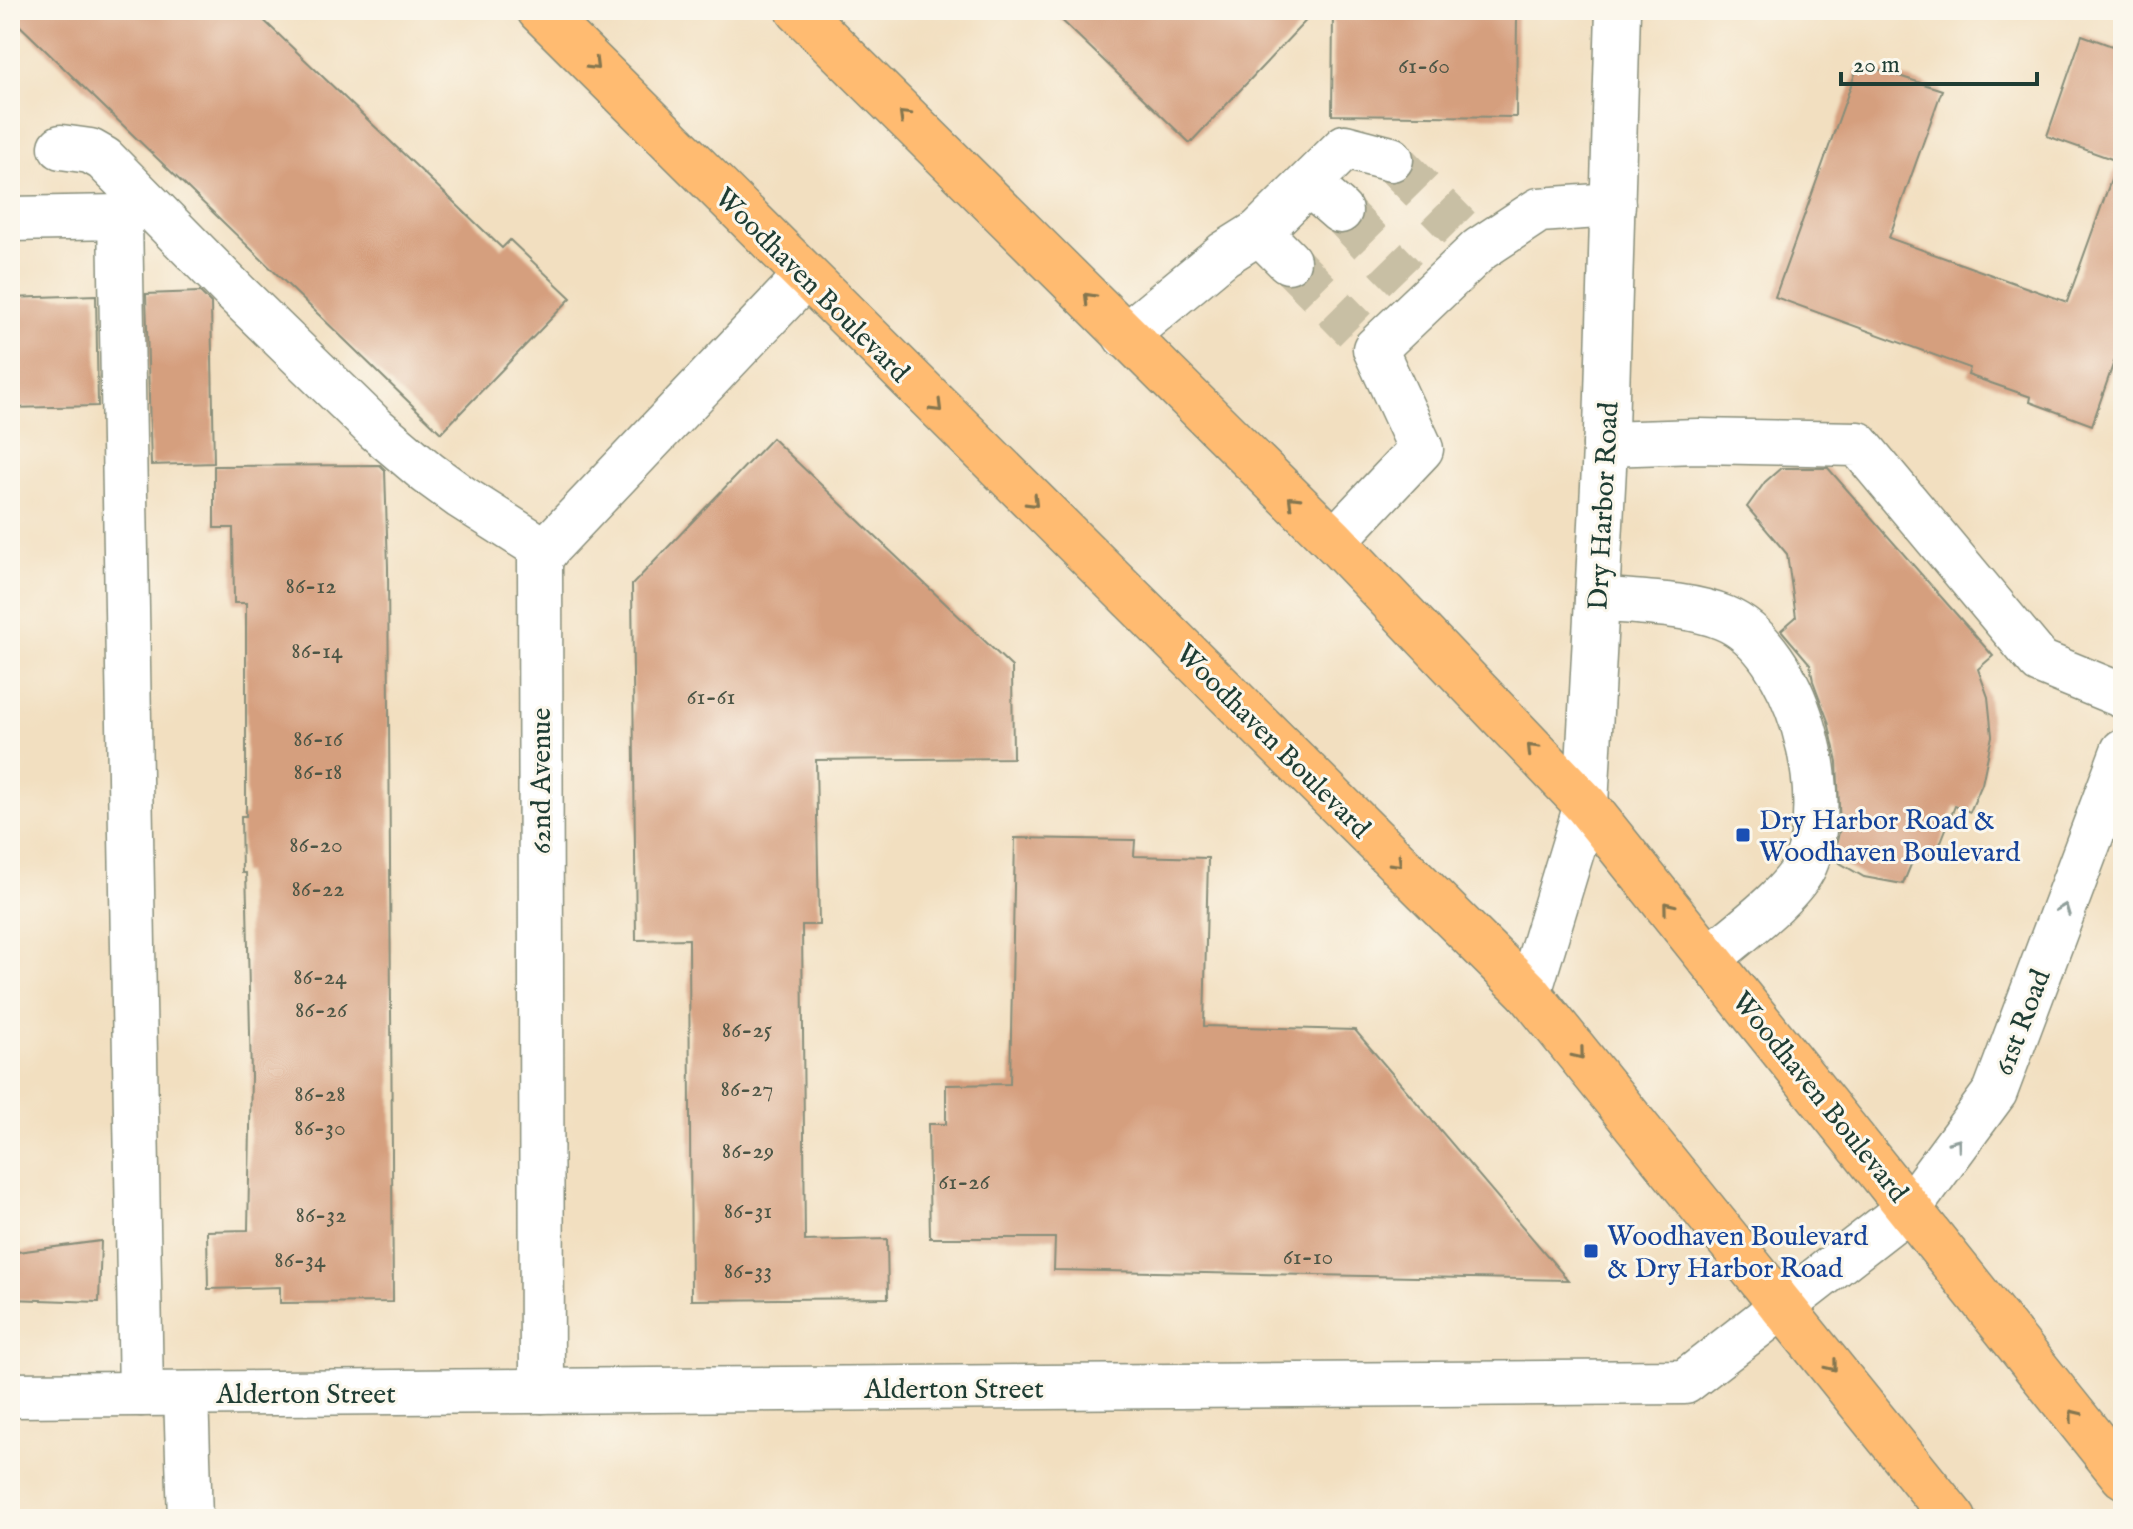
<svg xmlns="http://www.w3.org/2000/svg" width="2133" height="1529" font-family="'IM FELL English',serif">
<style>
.building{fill:#d59f7e}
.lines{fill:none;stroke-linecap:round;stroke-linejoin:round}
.minor-tunnel{stroke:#c8bfa4;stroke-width:44;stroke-dasharray:44 22;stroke-linecap:butt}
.minor-casing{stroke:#888e7a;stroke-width:47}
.major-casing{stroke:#888e7a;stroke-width:47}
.minor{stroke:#fff;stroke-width:44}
.major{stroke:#ffbb71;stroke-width:44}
.oneway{stroke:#84764f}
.oneway2{stroke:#8f9e9a}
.transit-dot{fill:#1a4fb4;stroke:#fbf7ec;stroke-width:3}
.labels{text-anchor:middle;stroke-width:6;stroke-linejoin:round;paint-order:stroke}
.number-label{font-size:24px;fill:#4c5646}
.street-label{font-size:28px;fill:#1f3d34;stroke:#fbf7ec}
.transit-label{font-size:28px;fill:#164399;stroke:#fbf7ec;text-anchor:start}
</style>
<rect width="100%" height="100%" fill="#fbf7ec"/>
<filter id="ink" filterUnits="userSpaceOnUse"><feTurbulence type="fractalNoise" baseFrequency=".0125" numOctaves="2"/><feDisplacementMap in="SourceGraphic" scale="16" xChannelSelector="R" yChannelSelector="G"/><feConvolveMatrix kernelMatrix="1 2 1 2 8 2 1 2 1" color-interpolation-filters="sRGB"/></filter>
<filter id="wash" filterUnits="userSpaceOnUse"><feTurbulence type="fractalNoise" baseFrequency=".006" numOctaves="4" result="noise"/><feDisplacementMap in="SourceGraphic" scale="32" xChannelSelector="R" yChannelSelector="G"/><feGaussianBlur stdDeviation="1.8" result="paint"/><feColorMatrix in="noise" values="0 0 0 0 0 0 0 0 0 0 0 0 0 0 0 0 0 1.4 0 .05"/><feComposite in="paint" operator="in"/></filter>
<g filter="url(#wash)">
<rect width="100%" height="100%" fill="#f2dfc0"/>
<g id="blocks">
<g class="building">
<path d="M 10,10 L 253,10 L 502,248 L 510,240 L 571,298 L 441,433 L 10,16 Z"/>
<path d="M 1051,10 L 1316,10 L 1190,143 Z"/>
<path d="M 1333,13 L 1517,14 L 1516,117 L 1332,115 Z"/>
<path d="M 2082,35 L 2123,50 L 2123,163 L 2047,136 Z"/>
<path d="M 1859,63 L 1942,90 L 1889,238 L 2067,302 L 2116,166 L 2123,167 L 2123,336 L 2092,425 L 2030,402 L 2031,397 L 1968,375 L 1970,368 L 1775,297 Z"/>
<path d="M 200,292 L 211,303 L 214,463 L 151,465 L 146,294 Z"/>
<path d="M 96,295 L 98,406 L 10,408 L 10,298 Z"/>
<path d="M 772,438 L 1012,667 L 1013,758 L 816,760 L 819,925 L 802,925 L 805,1241 L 887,1239 L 888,1298 L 691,1300 L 689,939 L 636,940 L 632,585 Z"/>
<path d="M 380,465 L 385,470 L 388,567 L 393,1302 L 280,1303 L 280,1287 L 208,1289 L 207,1231 L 248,1230 L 251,1076 L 247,904 L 246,873 L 242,873 L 241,816 L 246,816 L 246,603 L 234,603 L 233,528 L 214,528 L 214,466 Z"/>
<path d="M 1781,468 L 1828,468 L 1993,656 L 1978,669 L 1988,697 L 1992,736 L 1982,784 L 1970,812 L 1955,806 L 1935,857 L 1917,850 L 1903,884 L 1864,877 L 1833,859 L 1840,828 L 1837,762 L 1828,721 L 1813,681 L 1810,664 L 1781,630 L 1796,617 L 1787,554 L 1747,507 L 1765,482 Z"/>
<path d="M 1015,838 L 1135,840 L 1134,856 L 1208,858 L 1204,1026 L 1355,1030 L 1568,1280 L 1054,1270 L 1055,1238 L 930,1238 L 928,1124 L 946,1124 L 946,1085 L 1010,1084 Z"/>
<path d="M 101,1241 L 99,1302 L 10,1299 L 10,1253 Z"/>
</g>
</g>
</g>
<g filter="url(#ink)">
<use href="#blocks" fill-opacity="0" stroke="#888e7a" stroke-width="2"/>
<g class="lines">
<g class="minor-tunnel">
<path d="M 1391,159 L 1459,228"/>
<path d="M 1340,211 L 1405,278"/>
<path d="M 1288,261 L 1355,329"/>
</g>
<g class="minor-casing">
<g id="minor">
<path d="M 61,147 L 90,151 L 104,159 L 236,293 L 376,429 L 428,473 L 461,497 L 546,551"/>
<path d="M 1309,184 L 1340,211"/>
<path d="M 10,219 L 120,217 L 141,1394"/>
<path d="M 1259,232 L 1288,261"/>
<path d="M 1125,336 L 1224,254 L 1259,232 L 1345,147 L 1391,159"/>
<path d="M 1605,444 L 1698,441 L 1858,444 L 2040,662 L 2123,696"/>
<path d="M 1334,541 L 1421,449 L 1375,349 L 1480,249 L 1539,210 L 1613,205"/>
<path d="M 1597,599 C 1636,603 1687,603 1724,618 C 1798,648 1835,796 1805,865 C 1792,895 1736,935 1710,958"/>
<path d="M 1529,993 L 1586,805 L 1606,430 L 1618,10"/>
<path d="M 542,1391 L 540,556 L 805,277"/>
<path d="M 186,1394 L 190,1519"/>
<path d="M 10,1395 L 1685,1382 L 1910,1207 L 1995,1092 L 2123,751"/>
</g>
</g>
<g class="major-casing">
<g id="major">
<path d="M 539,10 L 1529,993 L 1954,1519"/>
<path d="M 798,10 L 1334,541 L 1586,805 L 2123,1476"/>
</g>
</g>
<use href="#minor" class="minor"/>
<use href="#major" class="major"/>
</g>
<defs><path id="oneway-chevron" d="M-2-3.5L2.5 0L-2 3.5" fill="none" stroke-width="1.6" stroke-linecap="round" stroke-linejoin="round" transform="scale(2)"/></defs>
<g class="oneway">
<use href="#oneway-chevron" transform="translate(594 65) rotate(45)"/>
<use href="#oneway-chevron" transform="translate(904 116) rotate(-136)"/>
<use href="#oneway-chevron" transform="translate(1089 298) rotate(-134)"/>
<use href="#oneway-chevron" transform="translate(937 407) rotate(45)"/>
<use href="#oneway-chevron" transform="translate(1293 501) rotate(-135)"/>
<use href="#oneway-chevron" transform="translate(1033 502) rotate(45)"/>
<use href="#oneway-chevron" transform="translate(1532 749) rotate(-134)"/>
<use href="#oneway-chevron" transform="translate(1397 862) rotate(45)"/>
<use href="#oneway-chevron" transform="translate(1668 907) rotate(-129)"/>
<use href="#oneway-chevron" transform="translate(1579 1054) rotate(51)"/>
<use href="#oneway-chevron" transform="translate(1832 1366) rotate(51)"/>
<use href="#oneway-chevron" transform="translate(2074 1415) rotate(-129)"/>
</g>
<g class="oneway2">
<use href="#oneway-chevron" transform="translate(2064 909) rotate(-69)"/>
<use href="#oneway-chevron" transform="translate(1956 1144) rotate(-54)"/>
</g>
</g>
<g class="transit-dot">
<rect x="1735" y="827" width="16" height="16" rx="4"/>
<rect x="1583" y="1243" width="16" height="16" rx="4"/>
</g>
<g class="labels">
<g class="number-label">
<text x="1424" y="73">61-60</text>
<text x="311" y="593">86-12</text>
<text x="317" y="658">86-14</text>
<text x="711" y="704">61-61</text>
<text x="318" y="746">86-16</text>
<text x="318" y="779">86-18</text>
<text x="316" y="852">86-20</text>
<text x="318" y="896">86-22</text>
<text x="320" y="984">86-24</text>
<text x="321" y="1017">86-26</text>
<text x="747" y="1037">86-25</text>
<text x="747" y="1096">86-27</text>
<text x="320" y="1101">86-28</text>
<text x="320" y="1135">86-30</text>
<text x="748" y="1158">86-29</text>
<text x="964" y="1189">61-26</text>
<text x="748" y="1218">86-31</text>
<text x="321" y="1222">86-32</text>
<text x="1308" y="1264">61-10</text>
<text x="300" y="1267">86-34</text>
<text x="748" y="1278">86-33</text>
</g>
<g class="street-label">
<text transform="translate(813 284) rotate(45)" y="10">Woodhaven Boulevard</text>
<text transform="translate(1602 506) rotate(-87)" y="10">Dry Harbor Road</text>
<text transform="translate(1274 740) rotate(45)" y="10">Woodhaven Boulevard</text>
<text transform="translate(540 781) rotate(-90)" y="10">62nd Avenue</text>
<text transform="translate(2021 1022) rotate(-69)" y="10">61st Road</text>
<text transform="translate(1821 1096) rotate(51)" y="10">Woodhaven Boulevard</text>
<text x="954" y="1398">Alderton Street</text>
<text x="306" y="1403">Alderton Street</text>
</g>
<g class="transit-label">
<text x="1759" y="829">Dry Harbor Road &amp;<tspan x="1759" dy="32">Woodhaven Boulevard</tspan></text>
<text x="1607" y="1245">Woodhaven Boulevard<tspan x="1607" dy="32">&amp; Dry Harbor Road</tspan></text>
</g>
</g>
<rect width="2133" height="1529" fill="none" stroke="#fbf7ec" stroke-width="40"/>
<path d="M1841 72v12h196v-12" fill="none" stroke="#1f3d34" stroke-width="4"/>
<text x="1853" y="72" font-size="24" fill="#1f3d34" stroke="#fbf7ec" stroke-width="6" paint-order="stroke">20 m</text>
</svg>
